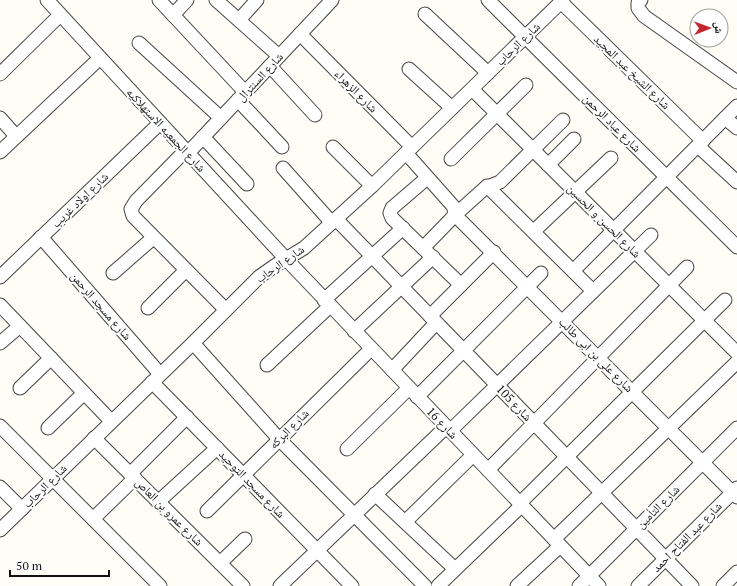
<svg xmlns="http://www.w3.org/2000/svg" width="737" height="586" font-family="'PT Serif','Noto Naskh Arabic',serif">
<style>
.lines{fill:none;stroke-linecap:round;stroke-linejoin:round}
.street-casing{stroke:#444;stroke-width:15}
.street{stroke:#fff;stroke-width:13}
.labels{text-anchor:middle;stroke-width:4;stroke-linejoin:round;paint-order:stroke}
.street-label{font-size:12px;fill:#111;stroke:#fff}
</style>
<rect width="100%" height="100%" fill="#fffdf5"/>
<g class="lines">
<g class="street-casing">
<g id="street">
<path d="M 47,0 L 286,259 L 599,586"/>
<path d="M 159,0 L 245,92"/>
<path d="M 216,0 L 279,56"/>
<path d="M 488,0 L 737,247"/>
<path d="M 641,0 L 638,3 L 638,8 L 644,16 L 737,82"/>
<path d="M 561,2 L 703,141"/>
<path d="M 425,14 L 488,73"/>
<path d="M 173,15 L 187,0"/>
<path d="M 239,20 L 257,0"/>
<path d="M 300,34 L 412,147"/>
<path d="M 139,43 L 221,118"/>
<path d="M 270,66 L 315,115"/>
<path d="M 409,69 L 452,108"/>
<path d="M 0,74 L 60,15"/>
<path d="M 472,89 L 737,353"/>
<path d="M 238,100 L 282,147"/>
<path d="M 0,118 L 16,136"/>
<path d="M 725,118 L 737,128"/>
<path d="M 563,120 L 500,182 L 485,188 L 455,215 L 737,497"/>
<path d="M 203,137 L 247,184"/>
<path d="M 698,146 L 737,182"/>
<path d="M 333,147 L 372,186"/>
<path d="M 185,151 L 136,201 L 131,209 L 133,216 L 226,310"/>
<path d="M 0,152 L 100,58"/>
<path d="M 188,153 L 332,0"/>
<path d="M 406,153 L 453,206 L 455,212 L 453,217 L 423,248"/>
<path d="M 451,159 L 526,85"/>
<path d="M 548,165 L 574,139"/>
<path d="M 283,168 L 332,223"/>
<path d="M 427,178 L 392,208 L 390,213 L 392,218 L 461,285"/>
<path d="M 487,186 L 593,291"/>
<path d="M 336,219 L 692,586"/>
<path d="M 534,231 L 611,158"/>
<path d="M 41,237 L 160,374"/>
<path d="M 573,271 L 737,106"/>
<path d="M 113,273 L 153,238"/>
<path d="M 0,277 L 160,123"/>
<path d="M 324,300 L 403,228"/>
<path d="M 0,305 L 111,421"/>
<path d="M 148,308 L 186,270"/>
<path d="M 430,316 L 494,252"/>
<path d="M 354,331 L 433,257"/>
<path d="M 0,343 L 20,326"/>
<path d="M 193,343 L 279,439 L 425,586"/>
<path d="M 267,365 L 330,306"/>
<path d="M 392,370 L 436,323"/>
<path d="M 152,382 L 352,586"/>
<path d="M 20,388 L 51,358"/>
<path d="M 417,397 L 541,273"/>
<path d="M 0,426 L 160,586"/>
<path d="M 48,428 L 84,393"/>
<path d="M 450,431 L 651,235"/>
<path d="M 94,438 L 243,586"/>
<path d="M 347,449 L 409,388"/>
<path d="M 488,470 L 687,267"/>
<path d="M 130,474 L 187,417"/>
<path d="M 0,487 L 22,509"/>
<path d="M 375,494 L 455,569"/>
<path d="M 158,502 L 217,448"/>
<path d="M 520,503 L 725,300"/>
<path d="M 207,511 L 371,349"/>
<path d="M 93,519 L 135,478"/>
<path d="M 405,522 L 473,455"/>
<path d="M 0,530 L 193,343 L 259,277 L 276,265 L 304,248 L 372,186 L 563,0"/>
<path d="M 554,539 L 737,362"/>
<path d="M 220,563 L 245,539"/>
<path d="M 280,586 L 446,427"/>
<path d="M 438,586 L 522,505"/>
<path d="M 517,586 L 560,546"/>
<path d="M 579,586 L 737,428"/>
<path d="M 638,586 L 737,488"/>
<path d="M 723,586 L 737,572"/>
</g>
</g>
<use href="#street" class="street"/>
</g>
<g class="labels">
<g class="street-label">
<text transform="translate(518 44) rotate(-44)" y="4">شارع الرحاب</text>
<text transform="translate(632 72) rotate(44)" y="4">شارع الشيخ عبد المجيد</text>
<text transform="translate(260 77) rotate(-47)" y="4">شارع السنترال</text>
<text transform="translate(356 91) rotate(45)" y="4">شارع الزهراء</text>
<text transform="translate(612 123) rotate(45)" y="4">شارع عباد الرحمن</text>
<text transform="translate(166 130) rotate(47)" y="4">شارع الجمعيه الاستهلاكيه</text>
<text transform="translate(80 200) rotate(-44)" y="4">شارع اولاد غريب</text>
<text transform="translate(604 221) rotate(45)" y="4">شارع الحسن و الحسين</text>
<text transform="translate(280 264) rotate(-35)" y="4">شارع الرحاب</text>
<text transform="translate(101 306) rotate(49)" y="4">شارع مسجد الرحمن</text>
<text transform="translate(596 355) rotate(45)" y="4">شارع على بن ابى طالب</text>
<text transform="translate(514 403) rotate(46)" y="4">شارع 105</text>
<text transform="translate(442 423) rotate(46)" y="4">شارع 16</text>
<text transform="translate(289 429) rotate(-45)" y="4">شارع البركه</text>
<text transform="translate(252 484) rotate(46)" y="4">شارع مسجد التوحيد</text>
<text transform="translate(45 486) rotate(-45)" y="4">شارع الرحاب</text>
<text transform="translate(658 507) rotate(-45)" y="4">شارع التأمين</text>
<text transform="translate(169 512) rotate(45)" y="4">شارع عمرو بن العاص</text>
<text transform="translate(687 537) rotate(-45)" y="4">شارع عبد الفتاح احمد</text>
</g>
</g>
<g transform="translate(709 28) rotate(89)"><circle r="19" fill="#ffffff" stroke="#a0a0a0"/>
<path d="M0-3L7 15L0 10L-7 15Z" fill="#c4262e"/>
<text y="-6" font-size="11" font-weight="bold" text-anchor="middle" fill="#111111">ش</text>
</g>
<path d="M10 570v6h99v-6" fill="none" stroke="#111111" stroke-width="2"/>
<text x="16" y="570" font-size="12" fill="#111111" stroke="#ffffff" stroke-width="3" paint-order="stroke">50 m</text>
</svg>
